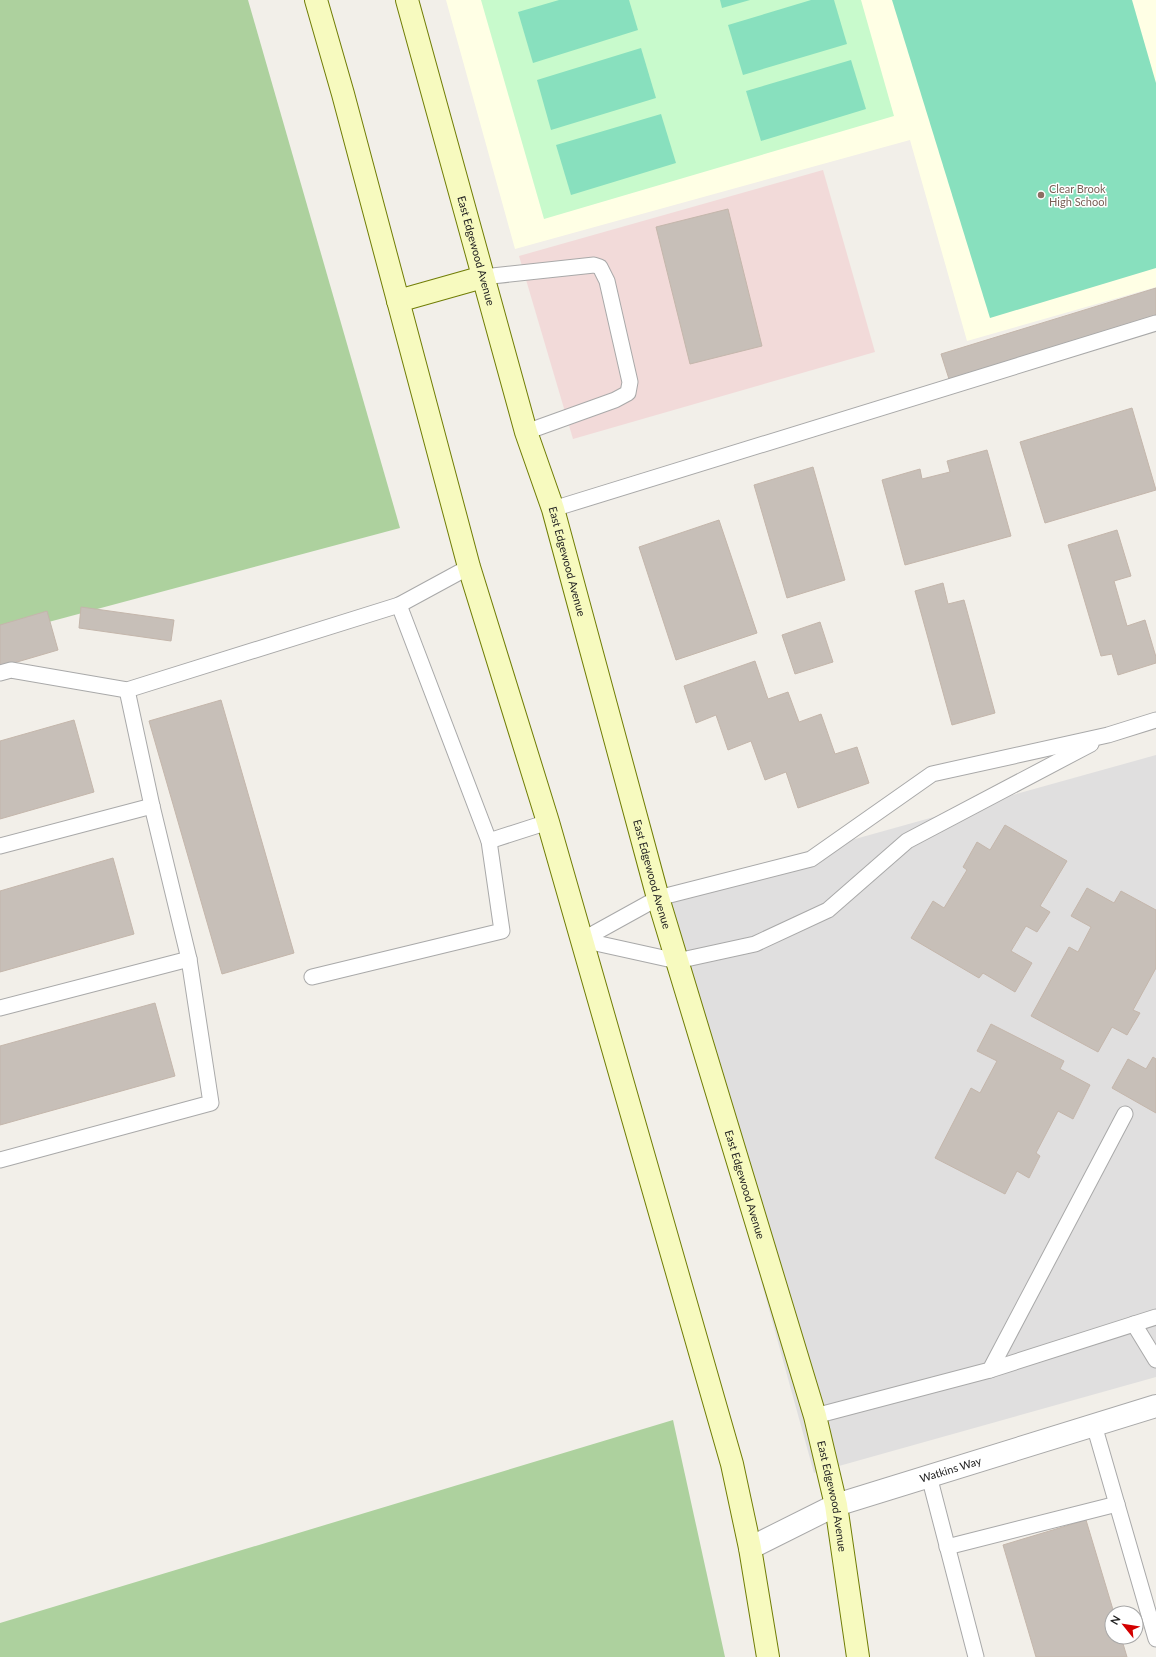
<svg xmlns="http://www.w3.org/2000/svg" width="1156" height="1657" font-family="Lato,sans-serif">
<style>
.residential{fill:#e0dfdf}
.commercial{fill:#f2dad9}
.education{fill:#ffffe5}
.forest{fill:#add19e}
.park{fill:#c8facc}
.pitch{fill:#88e0be}
.building{fill:#c7bfb8;stroke:#c4b6ab}
.lines{fill:none;stroke-linecap:round;stroke-linejoin:round}
.service-casing{stroke:#a9a9a9;stroke-width:17}
.minor-casing{stroke:#a9a9a9;stroke-width:24}
.secondary-casing{stroke:#707d05;stroke-width:24}
.service{stroke:#fff;stroke-width:15}
.minor{stroke:#fff;stroke-width:22}
.secondary{stroke:#f7fabf;stroke-width:22}
.education-dot{fill:#8d6e63;stroke:#fff;stroke-width:1.5}
.labels{text-anchor:middle;stroke-width:3;stroke-linejoin:round;paint-order:stroke}
.education-label{font-size:11px;fill:#785e54;stroke:#fff;text-anchor:start}
.street-label{font-size:11px;fill:#222;stroke:#fff}
</style>
<rect width="100%" height="100%" fill="#f2efe9"/>
<path class="residential" d="M 1156,755 L 1156,1377 L 814,1473 L 655,895 Z"/>
<path class="commercial" d="M 823,170 L 875,352 L 573,439 L 519,256 Z"/>
<path class="education" d="M 446,0 L 1156,0 L 1156,287 L 967,341 L 910,140 L 515,249 Z"/>
<g class="forest">
<path d="M 0,0 L 248,0 L 400,528 L 0,635 Z"/>
<path d="M 673,1420 L 725,1657 L 0,1657 L 0,1623 Z"/>
</g>
<path class="park" d="M 481,0 L 861,0 L 894,116 L 544,219 Z"/>
<g class="pitch">
<path d="M 559,0 L 629,0 L 638,30 L 533,63 L 518,12 Z"/>
<path d="M 720,0 L 750,0 L 722,8 Z"/>
<path d="M 811,0 L 834,0 L 847,44 L 743,75 L 728,25 Z"/>
<path d="M 892,0 L 1132,0 L 1156,83 L 1156,268 L 990,318 Z"/>
<path d="M 641,48 L 656,98 L 551,130 L 537,80 Z"/>
<path d="M 851,60 L 866,109 L 761,141 L 746,91 Z"/>
<path d="M 661,114 L 676,163 L 571,195 L 556,145 Z"/>
</g>
<g class="building">
<path d="M 728,209 L 762,346 L 690,364 L 656,227 Z"/>
<path d="M 1156,288 L 1156,315 L 949,379 L 941,354 Z"/>
<path d="M 1132,408 L 1156,490 L 1045,523 L 1020,442 Z"/>
<path d="M 987,450 L 1011,536 L 905,565 L 882,480 L 920,469 L 922,479 L 950,472 L 947,461 Z"/>
<path d="M 813,467 L 845,580 L 787,598 L 754,485 Z"/>
<path d="M 719,520 L 757,633 L 676,660 L 639,547 Z"/>
<path d="M 1117,530 L 1131,576 L 1114,581 L 1127,626 L 1145,620 L 1156,657 L 1156,663 L 1118,675 L 1112,654 L 1101,656 L 1068,545 Z"/>
<path d="M 943,583 L 948,604 L 964,600 L 995,713 L 952,725 L 915,591 Z"/>
<path d="M 81,607 L 174,620 L 171,641 L 79,628 Z"/>
<path d="M 47,611 L 58,650 L 0,667 L 0,625 Z"/>
<path d="M 820,622 L 833,662 L 795,674 L 782,635 Z"/>
<path d="M 755,661 L 768,699 L 788,692 L 799,722 L 821,714 L 835,754 L 857,747 L 869,783 L 798,808 L 786,772 L 765,780 L 751,741 L 728,750 L 716,715 L 696,723 L 684,686 Z"/>
<path d="M 221,700 L 294,953 L 222,974 L 149,721 Z"/>
<path d="M 74,720 L 94,792 L 0,819 L 0,741 Z"/>
<path d="M 1005,825 L 1067,861 L 1040,906 L 1050,912 L 1037,932 L 1026,926 L 1011,951 L 1032,963 L 1015,992 L 983,973 L 979,978 L 911,938 L 933,901 L 944,908 L 967,870 L 963,867 L 977,842 L 990,850 Z"/>
<path d="M 113,858 L 134,934 L 0,972 L 0,891 Z"/>
<path d="M 1087,888 L 1114,903 L 1121,891 L 1156,910 L 1156,968 L 1133,1010 L 1140,1013 L 1127,1035 L 1112,1027 L 1098,1052 L 1031,1016 L 1069,947 L 1078,952 L 1091,927 L 1071,916 Z"/>
<path d="M 155,1003 L 175,1076 L 0,1125 L 0,1046 Z"/>
<path d="M 991,1024 L 1064,1061 L 1060,1069 L 1090,1085 L 1073,1119 L 1058,1111 L 1036,1153 L 1040,1156 L 1029,1178 L 1017,1171 L 1005,1194 L 935,1158 L 971,1088 L 980,1093 L 997,1061 L 977,1051 Z"/>
<path d="M 1153,1057 L 1156,1059 L 1156,1113 L 1112,1088 L 1128,1059 L 1146,1069 Z"/>
<path d="M 1086,1520 L 1114,1613 L 1112,1613 L 1112,1637 L 1121,1637 L 1127,1657 L 1036,1657 L 1003,1545 Z"/>
</g>
<g class="lines">
<g class="service-casing">
<g id="service">
<path d="M 483,277 L 594,265 L 600,267 L 607,281 L 630,382 L 628,393 L 615,400 L 526,432"/>
<path d="M 553,509 L 1156,323"/>
<path d="M 0,673 L 11,670 L 127,690 L 399,605 L 469,567"/>
<path d="M 489,841 L 548,822"/>
<path d="M 0,846 L 152,806"/>
<path d="M 582,940 L 658,898 L 811,859 L 932,774 L 1108,735 L 1156,720"/>
<path d="M 582,940 L 677,961 L 755,944 L 828,910 L 907,841 L 1091,744"/>
<path d="M 312,977 L 502,931 L 489,841 L 399,605"/>
<path d="M 0,1008 L 189,959"/>
<path d="M 0,1160 L 211,1103 L 189,959 L 152,806 L 127,690"/>
<path d="M 1134,1324 L 1156,1360"/>
<path d="M 990,1370 L 1156,1317"/>
<path d="M 815,1416 L 990,1370 L 1125,1114"/>
<path d="M 1094,1425 L 1156,1639"/>
<path d="M 929,1476 L 976,1657"/>
<path d="M 947,1547 L 1117,1504"/>
</g>
</g>
<g class="minor-casing">
<g id="minor">
<path id="s1" d="M 750,1548 L 836,1505 L 1156,1406"/>
</g>
</g>
<g class="secondary-casing">
<g id="secondary">
<path d="M 316,0 L 343,94 L 469,567 L 548,822 L 732,1464 L 750,1548 L 768,1657"/>
<path id="s2" d="M 407,0 L 526,432 L 553,509 L 658,898 L 815,1416 L 836,1505 L 858,1657"/>
<path d="M 398,301 L 483,277"/>
</g>
</g>
<use href="#service" class="service"/>
<use href="#minor" class="minor"/>
<use href="#secondary" class="secondary"/>
</g>
<circle class="education-dot" cx="1041" cy="195" r="4"/>
<g class="labels">
<g class="education-label">
<text x="1049" y="193">Clear Brook<tspan x="1049" dy="13">High School</tspan></text>
</g>
<g class="street-label">
<text dy="4" stroke="none"><textPath href="#s2" startOffset="260">East Edgewood Avenue</textPath></text>
<text dy="4" stroke="none"><textPath href="#s2" startOffset="584">East Edgewood Avenue</textPath></text>
<text dy="4" stroke="none"><textPath href="#s2" startOffset="908">East Edgewood Avenue</textPath></text>
<text dy="4" stroke="none"><textPath href="#s2" startOffset="1232">East Edgewood Avenue</textPath></text>
<text dy="4" stroke="none"><textPath href="#s1" startOffset="216">Watkins Way</textPath></text>
<text dy="4" stroke="none"><textPath href="#s2" startOffset="1556">East Edgewood Avenue</textPath></text>
</g>
</g>
<g transform="translate(1124 1625) rotate(300)"><circle r="19" fill="#ffffff" stroke="#a7a7a7"/>
<path d="M0-3L7 15L0 10L-7 15Z" fill="#d40000"/>
<text y="-6" font-size="11" font-weight="bold" text-anchor="middle" fill="#222222">N</text>
</g>
</svg>
